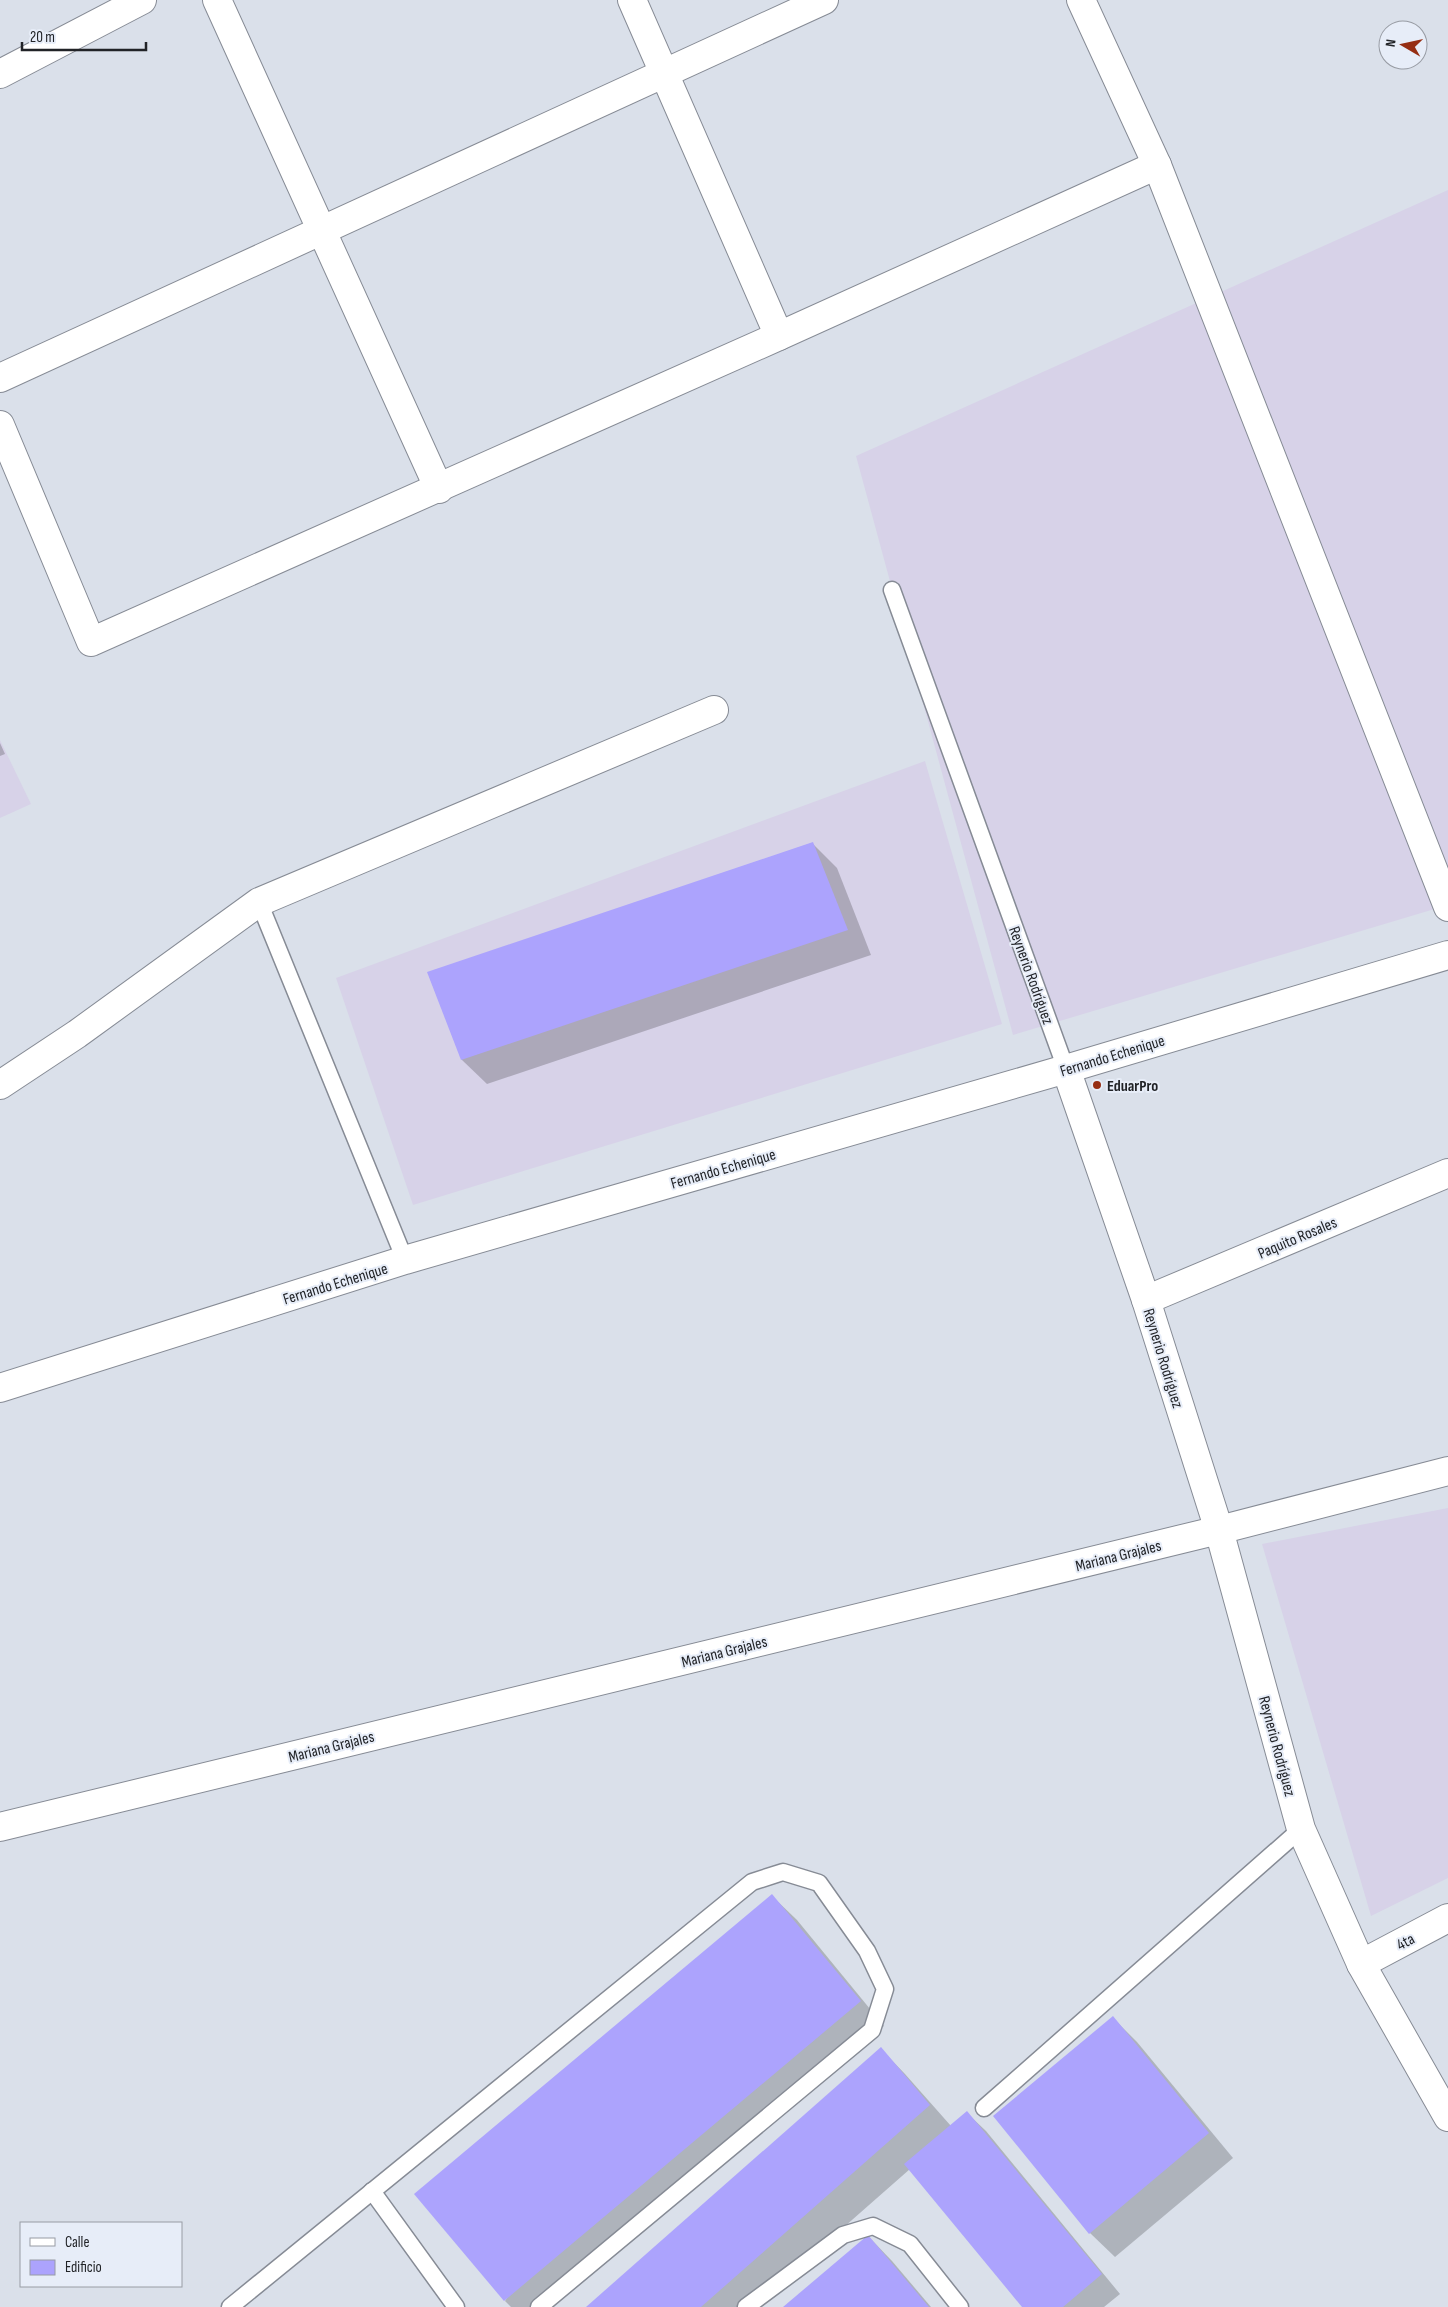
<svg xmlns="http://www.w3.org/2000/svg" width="1448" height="2307" font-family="'Sofia Sans Condensed',sans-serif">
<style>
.industrial{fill:#d7d2e8}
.shadow{fill:#0003}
.building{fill:#aca3fd}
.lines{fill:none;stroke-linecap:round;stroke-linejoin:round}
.service-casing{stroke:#868b95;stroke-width:19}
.minor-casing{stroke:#868b95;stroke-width:30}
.tertiary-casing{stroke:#868b95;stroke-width:30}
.service{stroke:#fff;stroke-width:16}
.minor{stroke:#fff;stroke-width:28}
.tertiary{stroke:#fff;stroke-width:28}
.poi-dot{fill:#962e13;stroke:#e7edf8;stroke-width:2}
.labels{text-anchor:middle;stroke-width:4;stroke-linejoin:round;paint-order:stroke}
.street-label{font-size:16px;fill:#212327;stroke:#e7edf8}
.poi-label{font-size:16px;font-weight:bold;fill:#212327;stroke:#e7edf8;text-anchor:start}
</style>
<rect width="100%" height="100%" fill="#dae0ea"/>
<g class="industrial">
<path d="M 1448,190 L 1448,905 L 1013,1035 L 856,456 Z"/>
<path d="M 0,740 L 31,804 L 0,818 Z"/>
<path d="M 925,761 L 1002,1024 L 413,1205 L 336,978 Z"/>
<path d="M 1448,1508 L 1448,1878 L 1371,1916 L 1262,1544 Z"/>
</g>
<g class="shadow">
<path d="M 0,743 L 5,754 L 0,756 Z"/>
<path d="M 812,843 L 837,868 L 871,955 L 487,1084 L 462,1060 L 428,973 Z"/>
<path d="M 772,1896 L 797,1920 L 884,2026 L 550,2307 L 511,2307 L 505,2301 Z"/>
<path d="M 1113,2018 L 1137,2042 L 1233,2158 L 1115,2257 L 1090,2233 Z"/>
<path d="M 881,2049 L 905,2074 L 951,2126 L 967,2113 L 986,2131 L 1120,2294 L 1104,2307 L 1023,2307 L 910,2169 L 753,2307 L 588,2307 Z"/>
<path d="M 868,2236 L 892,2261 L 931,2307 L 785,2307 Z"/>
</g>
<g class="building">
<path d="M 813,842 L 848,930 L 461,1060 L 427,972 Z"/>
<path d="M 772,1894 L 861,2001 L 504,2301 L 414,2194 Z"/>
<path d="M 1113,2016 L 1209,2133 L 1089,2234 L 993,2116 Z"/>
<path d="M 881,2047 L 930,2105 L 701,2307 L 586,2307 Z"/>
<path d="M 967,2111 L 1102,2274 L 1063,2307 L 1022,2307 L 904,2164 Z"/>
<path d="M 868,2235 L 929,2307 L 783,2307 Z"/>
</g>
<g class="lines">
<g class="service-casing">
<g id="service">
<path d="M 892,590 L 1066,1069"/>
<path d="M 259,902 L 405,1260"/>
<path d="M 984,2108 L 1301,1829"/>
<path d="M 372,2191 L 456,2307"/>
<path d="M 230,2307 L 752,1882 L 783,1872 L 819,1883 L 867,1951 L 885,1989 L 872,2030 L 539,2307"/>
<path d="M 746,2307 L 843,2235 L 873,2226 L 910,2244 L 960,2307"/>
</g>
</g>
<g class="minor-casing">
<g id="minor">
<path d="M 217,0 L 439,489"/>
<path d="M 632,0 L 779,336"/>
<path d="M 1081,0 L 1157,165 L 1448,907"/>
<path d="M 0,74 L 142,0"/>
<path d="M 0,378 L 824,0"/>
<path d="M 0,425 L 91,642 L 779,336 L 1157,165"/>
<path d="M 1066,1069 L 1146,1300 L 1219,1530 L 1301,1829 L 1361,1964 L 1448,2117"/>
<path d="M 0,1085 L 77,1034 L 259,902 L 714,710"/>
<path d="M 1146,1300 L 1448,1173"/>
<path d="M 0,1827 L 1219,1530 L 1448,1471"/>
<path d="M 1361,1964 L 1448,1918"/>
</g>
</g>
<g class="tertiary-casing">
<path id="tertiary" d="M 0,1388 L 405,1260 L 1066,1069 L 1448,955"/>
</g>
<use href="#service" class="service"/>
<use href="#minor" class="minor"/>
<use href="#tertiary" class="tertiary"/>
</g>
<circle class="poi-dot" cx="1097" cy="1085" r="5"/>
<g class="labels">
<g class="street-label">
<text transform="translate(1032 975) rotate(70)" y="6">Reynerio Rodríguez</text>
<text transform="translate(1112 1055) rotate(-17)" y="6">Fernando Echenique</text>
<text transform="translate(723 1168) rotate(-16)" y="6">Fernando Echenique</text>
<text transform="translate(1297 1237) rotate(-23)" y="6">Paquito Rosales</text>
<text transform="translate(335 1283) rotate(-17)" y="6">Fernando Echenique</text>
<text transform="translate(1164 1358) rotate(73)" y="6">Reynerio Rodríguez</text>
<text transform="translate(1118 1555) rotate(-14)" y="6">Mariana Grajales</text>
<text transform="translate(724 1651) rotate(-14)" y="6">Mariana Grajales</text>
<text transform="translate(331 1746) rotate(-14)" y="6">Mariana Grajales</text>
<text transform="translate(1278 1746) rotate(75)" y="6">Reynerio Rodríguez</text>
<text transform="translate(1405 1941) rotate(-28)" y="6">4ta</text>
</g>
<g class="poi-label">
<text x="1107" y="1091">EduarPro</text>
</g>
</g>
<rect x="20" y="2222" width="162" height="65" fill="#e7edf8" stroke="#989ca4"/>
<rect x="30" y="2238" width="25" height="8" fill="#ffffff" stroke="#989ca4"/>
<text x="65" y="2247" font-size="15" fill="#212327">Calle</text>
<rect x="30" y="2260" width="25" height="15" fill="#aca3fd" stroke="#989ca4"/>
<text x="65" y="2272" font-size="15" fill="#212327">Edificio</text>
<g transform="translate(1403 45) rotate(279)"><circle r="24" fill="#e7edf8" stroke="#989ca4"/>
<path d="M0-4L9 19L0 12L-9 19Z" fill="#962e13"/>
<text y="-8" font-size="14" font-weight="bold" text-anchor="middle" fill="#212327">N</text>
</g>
<path d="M22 42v8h124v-8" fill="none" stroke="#212327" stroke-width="2.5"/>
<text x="30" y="42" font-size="15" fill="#212327" stroke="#e7edf8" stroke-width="4" paint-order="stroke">20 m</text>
</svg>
